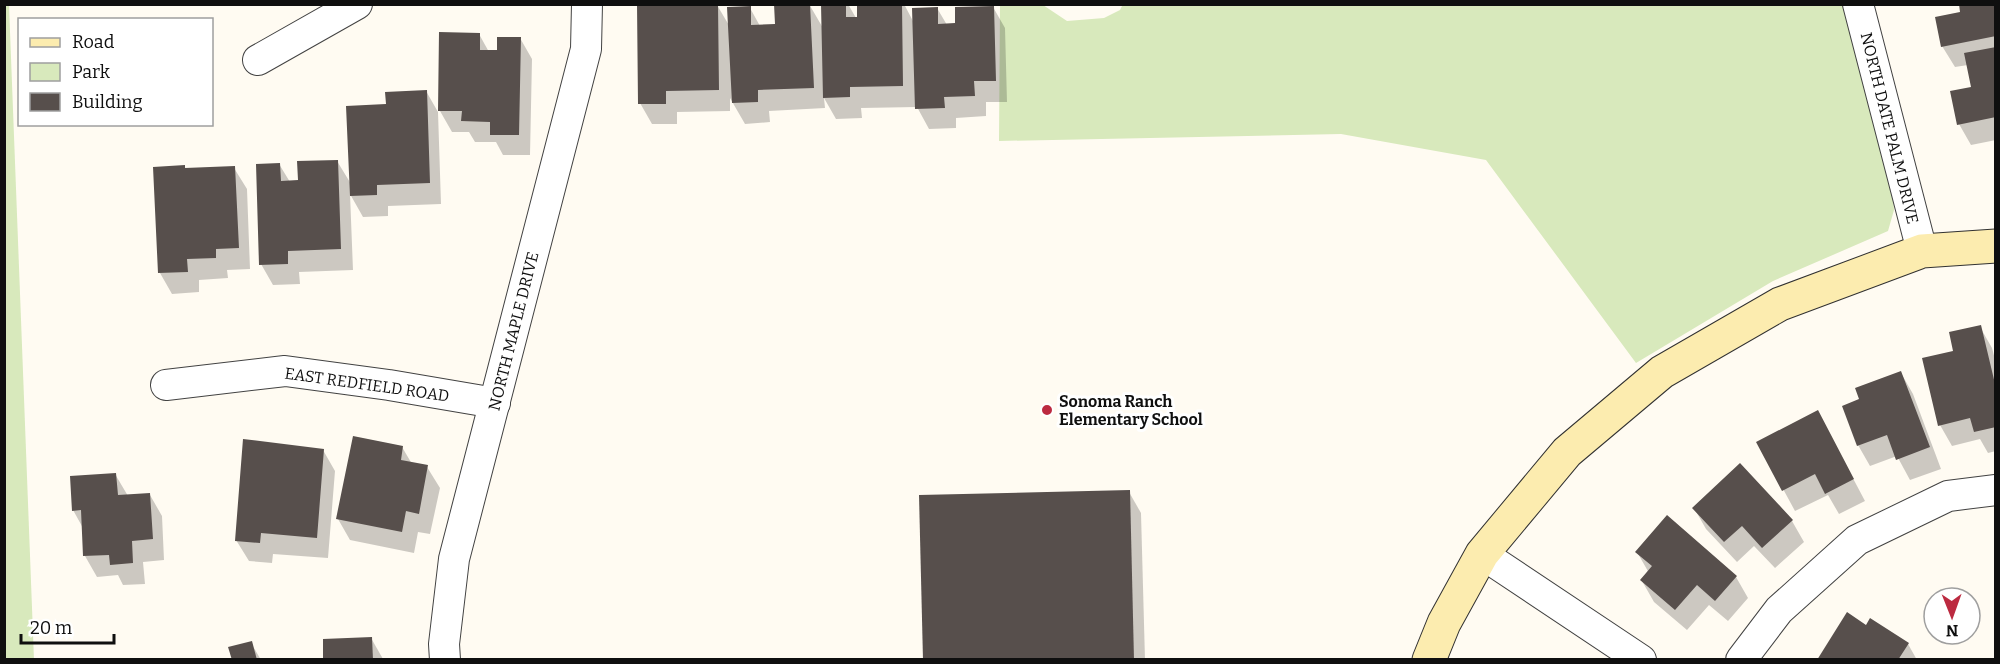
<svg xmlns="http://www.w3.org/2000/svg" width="2000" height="664" font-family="Bitter,serif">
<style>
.green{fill:#d8e9bc}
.shadow{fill:#0003}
.building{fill:#574f4c}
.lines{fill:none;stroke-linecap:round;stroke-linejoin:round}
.street-casing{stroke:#424242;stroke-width:32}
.secondary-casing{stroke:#313131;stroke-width:35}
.street{stroke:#fff;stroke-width:30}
.secondary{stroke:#fcecaf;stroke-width:33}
.poi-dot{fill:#bc2a40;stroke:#fff;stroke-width:2}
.labels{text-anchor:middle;stroke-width:6;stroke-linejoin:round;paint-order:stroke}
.street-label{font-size:16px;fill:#0f0f0f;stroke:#fff}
.poi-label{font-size:16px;font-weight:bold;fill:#0f0f0f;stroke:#fff;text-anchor:start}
</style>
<rect width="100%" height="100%" fill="#fffbf2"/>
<g class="green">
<path d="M 1123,4 L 1845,5 L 1892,182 L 1894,210 L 1888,231 L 1773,281 L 1636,363 L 1486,160 L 1341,134 L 999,141 L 1000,5 L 1043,5 L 1067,21 L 1104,18 L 1120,10 Z"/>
<path d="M 4,5 L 9,5 L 34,660 L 4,659 Z"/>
</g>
<g class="shadow">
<path d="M 809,4 L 823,28 L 822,4 L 848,4 L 856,18 L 858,18 L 858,4 L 904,4 L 914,23 L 937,8 L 947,25 L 956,25 L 993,7 L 1005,28 L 1007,102 L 986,102 L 986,116 L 956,118 L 956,128 L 929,129 L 917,107 L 861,108 L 862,118 L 836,119 L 824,98 L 825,108 L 769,111 L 770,122 L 745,124 L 730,98 L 730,111 L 677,112 L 677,124 L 652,124 L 640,103 L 717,5 L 730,27 L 750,8 L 760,26 L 776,25 Z"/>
<path d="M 1996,4 L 1996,140 L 1971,145 L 1959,124 L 1972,88 L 1968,65 L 1955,67 L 1942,46 L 1962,13 Z"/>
<path d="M 479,34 L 489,52 L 499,52 L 520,38 L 532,59 L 530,155 L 503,155 L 496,142 L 475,142 L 469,132 L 452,132 L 440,111 Z"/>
<path d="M 426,91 L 438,112 L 441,204 L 388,206 L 388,216 L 363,217 L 350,194 L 353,270 L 299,272 L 300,284 L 273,285 L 261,264 L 279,164 L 290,182 L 300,182 L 337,161 L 351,184 L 388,105 Z"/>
<path d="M 185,167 L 186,170 L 234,168 L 247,189 L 250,269 L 227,270 L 228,278 L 199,280 L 199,292 L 172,294 L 160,273 Z"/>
<path d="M 1980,327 L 1992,348 L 1996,363 L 1996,451 L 1988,453 L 1980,439 L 1952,446 L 1940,425 L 1955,352 Z"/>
<path d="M 1901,373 L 1913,394 L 1941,469 L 1910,480 L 1897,456 L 1870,466 L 1858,445 L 1861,400 Z"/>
<path d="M 1829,433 L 1865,501 L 1839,514 L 1828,495 L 1795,511 L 1758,443 Z"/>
<path d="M 402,447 L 412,464 L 427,467 L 440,488 L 430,534 L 418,532 L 414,553 L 350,540 L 338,519 Z"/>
<path d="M 323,450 L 335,471 L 328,558 L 273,554 L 272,563 L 249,561 L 236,540 Z"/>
<path d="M 115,474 L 128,496 L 150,495 L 162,516 L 164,560 L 143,562 L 145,584 L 123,585 L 118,575 L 97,577 L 85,556 L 83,528 L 73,510 Z"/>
<path d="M 1129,492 L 1141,513 L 1145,660 L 925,660 Z"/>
<path d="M 1694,508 L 1792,521 L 1804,542 L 1775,568 L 1754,546 L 1737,562 L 1706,529 Z"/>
<path d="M 1637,552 L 1736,577 L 1748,598 L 1728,621 L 1709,605 L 1687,630 L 1654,602 L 1642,581 L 1649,573 Z"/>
<path d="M 1866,627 L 1908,644 L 1917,660 L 1818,660 Z"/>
<path d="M 371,638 L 383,659 L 325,660 Z"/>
<path d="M 251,643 L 261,660 L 233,660 Z"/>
</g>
<g class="building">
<path d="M 637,4 L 718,4 L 719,90 L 666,91 L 666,104 L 638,104 Z"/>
<path d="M 774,4 L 810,4 L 814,88 L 758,90 L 758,102 L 732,103 L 727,7 L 751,6 L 751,25 L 775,24 Z"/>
<path d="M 821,4 L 846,4 L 846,17 L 857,17 L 857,5 L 902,5 L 903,86 L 850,87 L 850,97 L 823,98 Z"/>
<path d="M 1959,4 L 1996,4 L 1996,36 L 1941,47 L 1935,17 L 1960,12 Z"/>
<path d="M 994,6 L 996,81 L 974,81 L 975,96 L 944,97 L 945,108 L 915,109 L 912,8 L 938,7 L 938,24 L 955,23 L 955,7 Z"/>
<path d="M 439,32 L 480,33 L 480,50 L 497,50 L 497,37 L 521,37 L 519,135 L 490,135 L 490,122 L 461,121 L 462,111 L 438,111 Z"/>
<path d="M 1996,47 L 1996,117 L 1957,125 L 1950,91 L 1971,87 L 1964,53 Z"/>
<path d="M 427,90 L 430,183 L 377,185 L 377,195 L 350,196 L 346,106 L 386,104 L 385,92 Z"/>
<path d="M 338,160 L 341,249 L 288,251 L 288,264 L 259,265 L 256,164 L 280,163 L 281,181 L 298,180 L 297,161 Z"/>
<path d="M 185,165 L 185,168 L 235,166 L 239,248 L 216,249 L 216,258 L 187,259 L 188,272 L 158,273 L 153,167 Z"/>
<path d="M 1981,325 L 1996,388 L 1996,427 L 1974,432 L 1970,418 L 1938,426 L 1922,358 L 1953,351 L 1949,332 Z"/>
<path d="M 1901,371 L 1930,447 L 1896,460 L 1887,435 L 1857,446 L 1842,406 L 1859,399 L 1855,388 Z"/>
<path d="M 1818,410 L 1854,479 L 1825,494 L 1815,474 L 1782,491 L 1756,442 Z"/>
<path d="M 353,436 L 403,446 L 401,460 L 428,465 L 419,514 L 406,511 L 402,532 L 336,519 Z"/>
<path d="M 243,439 L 324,449 L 317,538 L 261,533 L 260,543 L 235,541 Z"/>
<path d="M 1740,463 L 1793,520 L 1762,548 L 1742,526 L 1724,542 L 1692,508 Z"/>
<path d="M 116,473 L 118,495 L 150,493 L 153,539 L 132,541 L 133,563 L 110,565 L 109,555 L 83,556 L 81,510 L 72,511 L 70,476 Z"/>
<path d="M 1130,490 L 1134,660 L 923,660 L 919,495 Z"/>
<path d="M 1667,515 L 1737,576 L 1715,601 L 1697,585 L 1675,610 L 1640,580 L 1652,566 L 1635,552 Z"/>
<path d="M 1847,612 L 1866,625 L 1870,618 L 1909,643 L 1898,660 L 1817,660 Z"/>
<path d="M 372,637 L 373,660 L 323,660 L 323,639 Z"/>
<path d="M 252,641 L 257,660 L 232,660 L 228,647 Z"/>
</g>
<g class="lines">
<g class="street-casing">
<g id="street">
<path d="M 1858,4 L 1922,251"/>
<path d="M 258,60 L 357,4"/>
<path d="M 166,385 L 285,371 L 389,385 L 495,403"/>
<path d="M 1482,554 L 1641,660"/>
<path d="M 445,660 L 444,644 L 454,559 L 586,49 L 587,4"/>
<path d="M 1741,660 L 1779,610 L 1857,540 L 1948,496 L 1996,490"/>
</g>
</g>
<g class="secondary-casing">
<path id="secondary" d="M 1429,660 L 1444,623 L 1482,554 L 1567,452 L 1662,372 L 1780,304 L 1922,251 L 1996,246"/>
</g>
<use href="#street" class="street"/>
<use href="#secondary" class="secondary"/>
</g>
<circle class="poi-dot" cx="1047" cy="410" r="6"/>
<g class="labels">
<g class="street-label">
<text transform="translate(1890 128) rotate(76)" y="6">NORTH DATE PALM DRIVE</text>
<text transform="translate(513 331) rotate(-76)" y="6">NORTH MAPLE DRIVE</text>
<text transform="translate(367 384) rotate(8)" y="6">EAST REDFIELD ROAD</text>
</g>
<g class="poi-label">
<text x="1059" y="407">Sonoma Ranch<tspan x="1059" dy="18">Elementary School</tspan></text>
</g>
</g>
<rect width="2000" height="664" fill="none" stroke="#0f0f0f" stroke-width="12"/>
<rect x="18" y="18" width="195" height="108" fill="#ffffff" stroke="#9f9f9f" stroke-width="1.5"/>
<rect x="30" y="38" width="30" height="9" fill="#fcecaf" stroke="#9f9f9f" stroke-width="1.5"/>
<text x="72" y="48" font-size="18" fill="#0f0f0f">Road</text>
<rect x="30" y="63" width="30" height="18" fill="#d8e9bc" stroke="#9f9f9f" stroke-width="1.5"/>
<text x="72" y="78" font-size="18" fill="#0f0f0f">Park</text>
<rect x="30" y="93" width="30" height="18" fill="#574f4c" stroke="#9f9f9f" stroke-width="1.5"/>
<text x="72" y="108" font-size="18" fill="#0f0f0f">Building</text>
<g transform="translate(1952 616) rotate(179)"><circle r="28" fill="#ffffff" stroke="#9f9f9f" stroke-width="1.5"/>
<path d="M0-4.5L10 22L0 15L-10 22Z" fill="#bc2a40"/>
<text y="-9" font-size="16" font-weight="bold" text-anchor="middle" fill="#0f0f0f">N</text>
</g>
<path d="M21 634v9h93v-9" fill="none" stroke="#0f0f0f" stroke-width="3"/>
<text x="30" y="634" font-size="18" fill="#0f0f0f" stroke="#ffffff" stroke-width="4.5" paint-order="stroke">20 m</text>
</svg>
